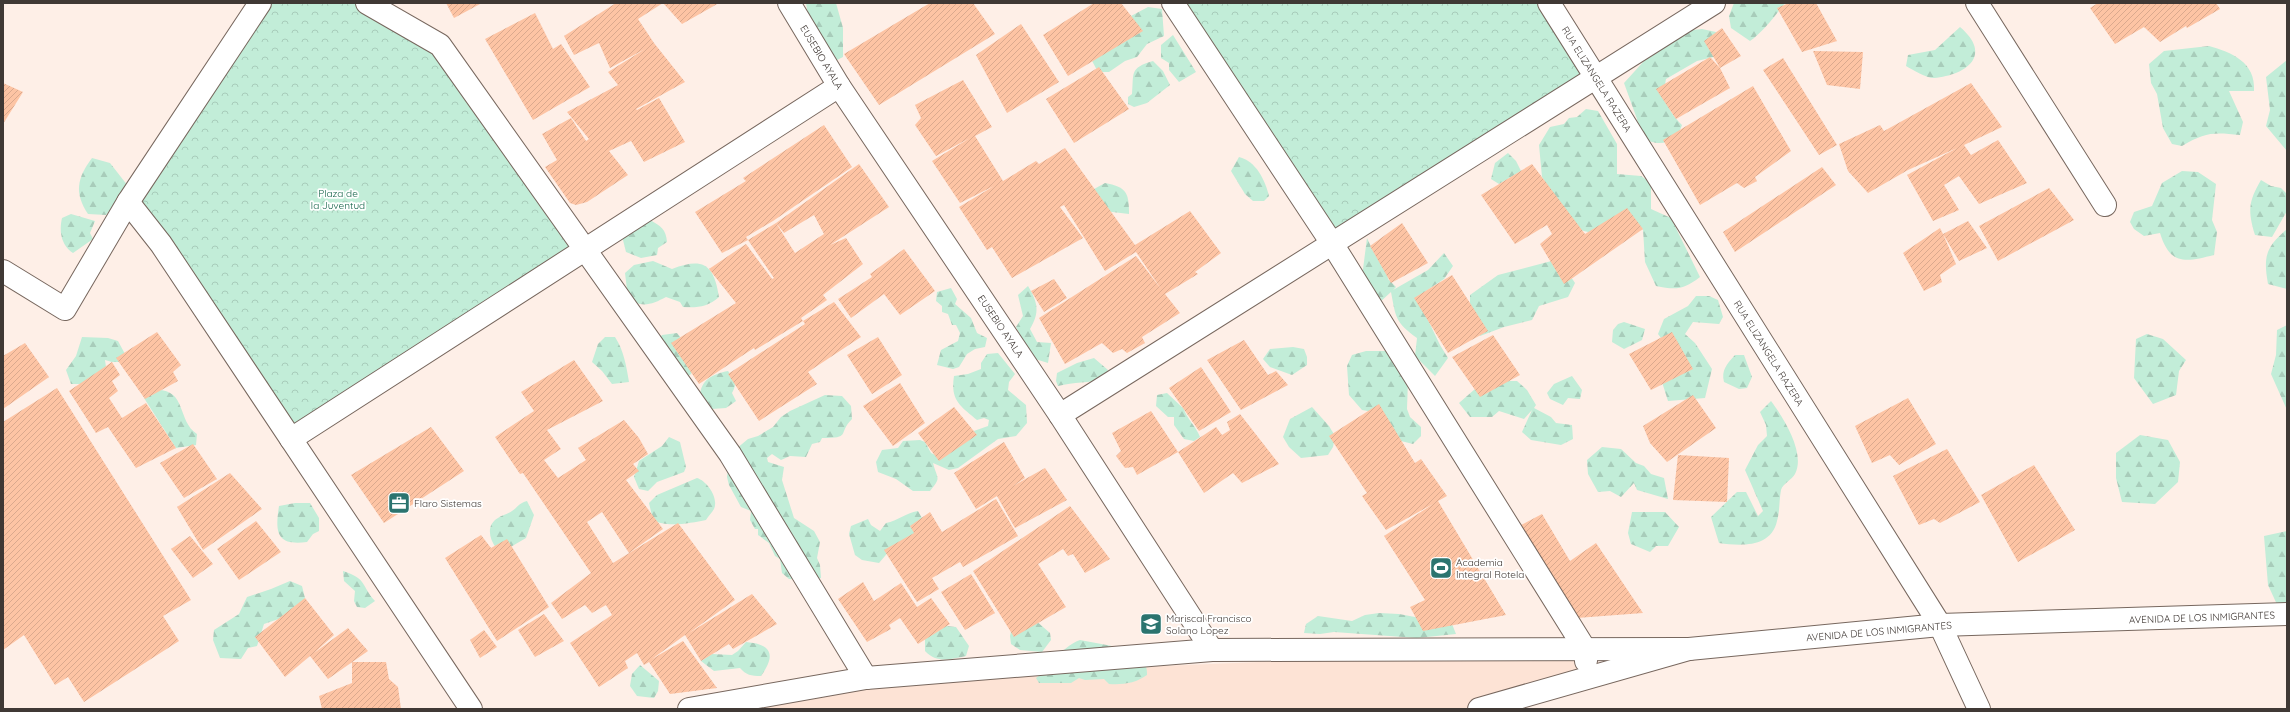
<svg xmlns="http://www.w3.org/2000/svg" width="2290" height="712" font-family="Quicksand,sans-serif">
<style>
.built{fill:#fde3d5}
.forest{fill:url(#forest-firs)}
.park{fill:url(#park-crowns)}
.building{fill:url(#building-hatch)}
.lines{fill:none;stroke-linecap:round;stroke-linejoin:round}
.street-casing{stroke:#77675e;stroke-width:24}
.street{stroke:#fff;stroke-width:22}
.labels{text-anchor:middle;stroke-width:3.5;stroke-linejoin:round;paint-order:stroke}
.street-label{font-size:10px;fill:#403935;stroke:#fff}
.park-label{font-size:10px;fill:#106146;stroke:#fff}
.poi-label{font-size:10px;fill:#403935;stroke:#fff;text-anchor:start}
</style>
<defs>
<pattern id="forest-firs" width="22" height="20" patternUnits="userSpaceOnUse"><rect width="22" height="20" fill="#c2edd8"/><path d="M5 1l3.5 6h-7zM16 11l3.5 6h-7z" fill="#a8ccba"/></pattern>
<pattern id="park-crowns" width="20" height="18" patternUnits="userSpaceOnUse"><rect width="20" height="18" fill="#c2edd8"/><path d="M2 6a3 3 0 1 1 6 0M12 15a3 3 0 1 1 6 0" fill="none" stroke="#a8ccba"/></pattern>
<pattern id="building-hatch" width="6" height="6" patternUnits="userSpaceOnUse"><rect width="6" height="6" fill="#fdc4a4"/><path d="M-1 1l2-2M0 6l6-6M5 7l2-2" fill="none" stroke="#daa98e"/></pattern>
</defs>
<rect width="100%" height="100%" fill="#feefe7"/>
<path class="built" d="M 1585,649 L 1587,678 L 1479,709 L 723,709 L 866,678 Z"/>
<g class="forest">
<path d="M 806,3 L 836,3 L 843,28 L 843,57 L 833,62 L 812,41 Z"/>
<path d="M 1734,3 L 1785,3 C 1776,15 1762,33 1750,41 L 1731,28 L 1729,16 Z"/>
<path d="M 1148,7 L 1162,9 L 1164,36 L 1147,44 L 1137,57 L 1125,61 L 1109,72 L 1098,72 L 1091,59 L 1105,48 L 1131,16 Z"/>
<path d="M 1960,27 C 1993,55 1967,75 1934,78 C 1926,78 1913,70 1906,66 L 1908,55 L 1935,50 Z"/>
<path d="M 1702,29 L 1716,32 L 1714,57 L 1697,61 L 1666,79 C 1662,98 1668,111 1682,125 L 1677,138 C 1663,145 1653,145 1640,136 L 1637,119 L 1624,83 L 1644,61 L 1660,51 L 1670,41 L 1684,31 Z"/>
<path d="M 1173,35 L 1196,72 L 1179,82 L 1169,70 L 1169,63 L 1161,58 L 1161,45 Z"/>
<path d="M 2209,46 C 2231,52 2256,62 2254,91 L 2229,91 L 2243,122 L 2240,135 C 2214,132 2205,132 2182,146 L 2172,144 L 2163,128 L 2157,94 L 2151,83 L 2149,64 L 2164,51 Z"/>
<path d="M 2287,60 L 2287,151 L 2266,126 L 2270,110 L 2266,77 Z"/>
<path d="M 1153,61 L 1163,71 L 1170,85 L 1147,103 L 1134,107 L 1128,104 L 1128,97 L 1132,94 C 1134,73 1129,68 1153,61 Z"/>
<path d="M 1586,109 L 1598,111 L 1617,144 L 1617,174 L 1641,176 L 1651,183 L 1651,209 L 1671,218 L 1700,277 C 1683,290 1676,290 1656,286 L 1645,262 L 1643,229 L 1630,219 L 1592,233 L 1576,229 L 1542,177 L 1539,145 L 1550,127 L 1564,124 L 1569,118 L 1577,117 Z"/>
<path d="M 1508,153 L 1516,161 L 1521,171 L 1499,184 L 1491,179 L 1495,163 Z"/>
<path d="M 1239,157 C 1256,161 1265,180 1269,196 L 1264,201 L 1253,201 L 1245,194 L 1231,171 Z"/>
<path d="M 92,158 L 110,163 L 128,186 L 106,215 L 88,214 C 74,193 77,178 92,158 Z"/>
<path d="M 2182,171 L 2198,172 L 2216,184 L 2212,220 L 2217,232 L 2214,255 C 2186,262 2170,266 2160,233 L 2144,236 L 2134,229 L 2130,222 L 2134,212 L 2152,206 L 2162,183 Z"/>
<path d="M 2261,180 L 2271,186 L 2281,188 L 2287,194 L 2287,211 L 2272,237 L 2255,235 C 2248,211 2248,202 2261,180 Z"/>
<path d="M 1105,183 C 1126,187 1129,192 1129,214 L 1104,211 L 1085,194 Z"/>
<path d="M 71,214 L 95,221 L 90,233 L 93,239 L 73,253 C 61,245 59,231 62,218 Z"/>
<path d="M 650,220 C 661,226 666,229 667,242 L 658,248 L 657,255 L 641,258 L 626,252 L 622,236 Z"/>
<path d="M 2287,229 L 2287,289 L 2268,284 C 2263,256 2266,247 2287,229 Z"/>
<path d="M 1367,238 L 1374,253 L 1386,259 L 1388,279 L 1396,287 L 1393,290 L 1428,270 L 1444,253 L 1453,266 L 1444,279 L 1417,297 L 1440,345 L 1448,358 L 1435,376 L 1415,356 L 1417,338 C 1395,322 1396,318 1391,292 L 1380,302 L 1362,277 Z"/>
<path d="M 1559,259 L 1575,283 L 1568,297 L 1539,306 L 1532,320 L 1504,327 L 1480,336 L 1470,307 L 1470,295 L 1498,275 Z"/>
<path d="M 653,261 L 672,269 C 703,257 714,264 719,297 C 708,307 697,308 683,307 L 680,302 L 666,297 C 653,304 641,309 628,298 L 625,273 L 634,265 Z"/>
<path d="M 1028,286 C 1038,303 1040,312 1030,329 L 1037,342 L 1051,343 L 1048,363 L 1032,358 L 1016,327 L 1023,316 L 1018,295 Z"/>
<path d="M 951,288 L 957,299 L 955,304 L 971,318 L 977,333 L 987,338 L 985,347 L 975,349 L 967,354 L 959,367 L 953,369 L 937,365 L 941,350 L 958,341 L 960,333 L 956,325 L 952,325 L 948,314 L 942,312 L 942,306 L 936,301 L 937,292 Z"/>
<path d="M 1696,296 L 1709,296 L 1718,300 L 1723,317 L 1719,324 L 1693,322 L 1685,334 L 1695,343 L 1712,369 L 1705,398 L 1668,401 L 1662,382 L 1670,350 L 1658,334 L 1664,319 L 1688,306 Z"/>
<path d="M 1624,322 L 1645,329 L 1642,340 L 1624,349 L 1612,342 L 1613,330 L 1618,324 Z"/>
<path d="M 2287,325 L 2287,410 L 2271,374 L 2276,355 L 2277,330 Z"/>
<path d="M 677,333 L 682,339 L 695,369 L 690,375 L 678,380 L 655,344 L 662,335 Z"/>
<path d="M 2147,334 L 2163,339 L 2186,360 L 2179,371 L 2176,395 L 2153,404 L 2134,378 L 2136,339 Z"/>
<path d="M 82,337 L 108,338 L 118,341 L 125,354 L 126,362 L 112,362 L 105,360 L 106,367 L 86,384 L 71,384 L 66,370 L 76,356 Z"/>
<path d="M 605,337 L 615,337 C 624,351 626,365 629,382 L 612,384 L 602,371 L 592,362 L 598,344 Z"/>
<path d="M 1293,347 L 1304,349 L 1307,357 L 1307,365 L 1292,375 L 1270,367 L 1263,359 L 1270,349 Z"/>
<path d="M 1366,351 L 1386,351 L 1399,363 L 1408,380 L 1407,409 L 1410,417 L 1421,427 L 1421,436 L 1413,444 L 1401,441 L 1379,413 L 1362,410 L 1349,395 L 1347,366 L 1352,355 Z"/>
<path d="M 998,353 L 1015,374 L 1009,382 L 1008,390 L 1026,405 L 1027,423 L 1016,436 L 998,439 L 958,468 L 949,470 L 933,463 C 937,479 942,477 930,491 L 913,491 L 896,479 L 878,472 L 876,462 L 882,450 L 898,448 L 903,441 L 920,440 L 925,442 L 931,453 L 942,458 L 971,432 L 988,426 L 989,420 L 984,418 L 977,420 C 961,406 950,401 954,376 L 968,374 L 981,369 L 981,363 L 987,354 Z"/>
<path d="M 1735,355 L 1744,355 L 1752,377 L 1747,388 L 1739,389 L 1724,382 C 1721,370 1727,364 1735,355 Z"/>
<path d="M 1094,358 L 1108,370 L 1104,379 C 1089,383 1074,382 1058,386 L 1056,381 L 1057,373 L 1077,363 Z"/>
<path d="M 728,371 C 734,380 738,383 732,393 L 736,401 L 726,408 L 712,409 L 700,397 C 700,380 713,374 728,371 Z"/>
<path d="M 1572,376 L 1582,390 L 1580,399 L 1568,398 L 1563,405 L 1550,399 L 1547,393 L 1554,384 Z"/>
<path d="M 1505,381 L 1517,381 L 1527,390 L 1536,405 L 1534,408 L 1551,417 L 1556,423 L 1572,425 L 1573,439 L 1561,445 L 1531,440 L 1522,432 L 1532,410 L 1524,419 L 1499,411 L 1492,417 L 1470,417 L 1459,403 L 1475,389 Z"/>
<path d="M 157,390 C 187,390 177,421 197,434 L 196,445 L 176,448 L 144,398 L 149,391 Z"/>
<path d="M 1167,393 L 1184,409 C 1185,416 1197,428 1200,437 L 1194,441 L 1184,439 L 1174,425 L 1174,417 L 1168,417 L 1156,406 L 1157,395 Z"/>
<path d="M 825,395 L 842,396 L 851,406 L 852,419 C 837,434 852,438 822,438 L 820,442 L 812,444 L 806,457 L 790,456 L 781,460 L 772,454 L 767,458 L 768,462 L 784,467 L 782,480 L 794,518 L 814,531 L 820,542 L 817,558 L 820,565 L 821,578 L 813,580 L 789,579 L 782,573 L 780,559 L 775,556 L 769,543 L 758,535 L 758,529 L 755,529 L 750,520 L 751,511 L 741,507 L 729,485 L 727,477 L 730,454 L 748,439 L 758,436 L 773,427 L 781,417 L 790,411 Z"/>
<path d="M 1771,401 C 1783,417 1806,453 1795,474 C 1792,480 1783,483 1781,490 C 1779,500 1780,511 1777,521 C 1771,548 1741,546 1719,543 L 1711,517 L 1737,492 L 1746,492 L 1758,516 L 1763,511 L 1745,470 L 1758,445 L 1767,436 L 1766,425 L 1760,412 Z"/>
<path d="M 1312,407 L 1329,426 L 1335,436 L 1333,447 L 1328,455 L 1301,458 L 1289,447 L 1283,437 L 1290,419 Z"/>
<path d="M 2140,435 L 2168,440 L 2180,462 L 2178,482 L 2155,504 L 2122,502 L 2116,478 L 2116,453 Z"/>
<path d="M 669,437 L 680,442 L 686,467 L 684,472 L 657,482 L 648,491 L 639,489 L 634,477 L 639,461 L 662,446 Z"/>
<path d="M 1602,447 L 1621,449 L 1636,463 L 1644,466 L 1651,474 L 1664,478 L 1668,499 L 1637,490 L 1634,483 L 1621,497 L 1610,491 L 1598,492 L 1588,474 L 1587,460 Z"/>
<path d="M 697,478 C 707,481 719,498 714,509 C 712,513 708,516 706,520 C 691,523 666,528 653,520 L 649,503 L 657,495 Z"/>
<path d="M 527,501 L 534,515 L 526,538 L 507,549 L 496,548 C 489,538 486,525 498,518 C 502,515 508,514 512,511 C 518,507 519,503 527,501 Z"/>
<path d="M 295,503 L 310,503 L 319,518 L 319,531 L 313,534 L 307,542 C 276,546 275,532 279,506 Z"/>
<path d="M 918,511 L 922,518 L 913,541 C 893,540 891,550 879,563 L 862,560 L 855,555 L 849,534 L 851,526 L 868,519 L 871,525 L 880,531 L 886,523 C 898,521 905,513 918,511 Z"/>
<path d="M 1632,512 L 1665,512 L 1679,527 L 1668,546 L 1656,546 L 1650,552 L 1631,544 L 1628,533 Z"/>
<path d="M 2287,531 L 2287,610 L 2280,611 L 2268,585 L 2264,536 Z"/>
<path d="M 343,571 C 368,579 361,586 375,601 L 365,608 L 357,607 L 354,601 L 355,591 L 344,581 Z"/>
<path d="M 290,581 L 302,586 L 305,598 L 296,613 L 264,624 L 257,646 L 248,648 L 241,659 L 220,658 L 213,640 L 214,630 L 239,614 L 247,597 L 271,589 Z"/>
<path d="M 1379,613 L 1399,614 L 1452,624 L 1456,634 L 1417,638 L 1334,632 L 1320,634 L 1304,633 L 1306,624 L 1318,616 L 1352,621 L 1365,615 Z"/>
<path d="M 1035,620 L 1050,633 L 1051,640 L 1042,652 L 1020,650 L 1011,644 L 1010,636 L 1012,627 Z"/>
<path d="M 946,626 L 956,627 L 969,646 L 966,656 C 951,659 937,664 925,651 L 925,639 Z"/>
<path d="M 1080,640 L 1112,646 L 1130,646 C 1138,655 1148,662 1147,675 C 1136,683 1123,685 1109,684 L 1104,679 L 1085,680 L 1079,678 L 1071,683 L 1039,683 L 1036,678 C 1053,666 1059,648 1080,640 Z"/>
<path d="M 746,642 C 772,644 776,655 761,676 C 751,676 746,675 740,668 L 714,671 L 701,661 L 712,654 L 732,655 L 738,651 Z"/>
<path d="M 640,665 L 659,681 L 658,691 L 654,698 L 637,696 L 630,686 L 632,674 Z"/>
</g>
<g class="park">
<path d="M 260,3 L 367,3 L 440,45 L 585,250 L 291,439 L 128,202 Z"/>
<path d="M 1173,3 L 1549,3 L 1596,79 L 1333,245 Z"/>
</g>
<g class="building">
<path d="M 446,3 L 482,3 L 454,18 Z"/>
<path d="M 616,3 L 719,3 L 682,24 L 663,3 L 638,19 L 654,43 L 685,82 L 636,109 L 637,110 L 659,98 L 685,142 L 644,162 L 631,141 L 609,151 L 628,175 L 587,202 L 576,205 L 570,203 L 545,167 L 557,160 L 542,134 L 571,118 L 586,141 L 589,139 L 567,112 L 618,85 L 608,72 L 645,49 L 610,68 L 599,43 L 574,55 L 564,36 Z"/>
<path d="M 930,3 L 973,3 L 995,34 L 879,105 L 844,54 Z"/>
<path d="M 1094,3 L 1121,3 L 1143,31 L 1068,76 L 1043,35 Z"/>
<path d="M 1789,3 L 1816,3 L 1837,41 L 1802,52 L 1777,8 Z"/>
<path d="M 2098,3 L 2216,3 L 2220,9 L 2187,28 L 2186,26 L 2160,42 L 2144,27 L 2115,44 L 2090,8 Z"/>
<path d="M 535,13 L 553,49 L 561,44 L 590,87 L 533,120 L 485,39 Z"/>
<path d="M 1021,24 L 1059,82 L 1007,113 L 976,55 Z"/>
<path d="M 1722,28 L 1741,56 L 1720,68 L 1704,41 Z"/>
<path d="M 1813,51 L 1863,52 L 1860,89 L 1827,85 Z"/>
<path d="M 1710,57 L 1720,68 L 1730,88 L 1676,119 L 1656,89 Z"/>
<path d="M 1783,58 L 1837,145 L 1819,155 L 1763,70 Z"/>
<path d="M 1099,67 L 1129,109 L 1074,143 L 1046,99 Z"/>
<path d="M 963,80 L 992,127 L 975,136 L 1003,181 L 1036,161 L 1039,164 L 1065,148 L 1135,245 L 1190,211 L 1221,253 L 1195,272 L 1198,274 L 1165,294 L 1180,313 L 1142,337 L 1145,343 L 1127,353 L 1122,349 L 1113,353 L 1102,343 L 1065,364 L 1039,318 L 1136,256 L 1161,289 L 1136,252 L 1105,271 L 1064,205 L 1060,207 L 1083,238 L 1012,278 L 992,247 L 987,250 L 959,207 L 994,186 L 960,203 L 932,161 L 970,138 L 936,156 L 915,125 L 921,118 L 915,105 Z"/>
<path d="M 3,83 L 23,92 L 3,124 Z"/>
<path d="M 1971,83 L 2002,127 L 1964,145 L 1971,155 L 1998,140 L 2027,183 L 1979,204 L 1959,176 L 1944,185 L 1959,210 L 1933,221 L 1907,175 L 1957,148 L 1908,170 L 1868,193 L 1848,171 L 1839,144 L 1880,125 L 1884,131 Z"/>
<path d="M 1753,86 L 1791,151 L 1755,177 L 1757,181 L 1744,188 L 1737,183 L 1700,205 L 1663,140 Z"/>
<path d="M 824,125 L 852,167 L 773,221 L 746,237 L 748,240 L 722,253 L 695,212 L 746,181 L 743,178 Z"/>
<path d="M 859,164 L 889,207 L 830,245 L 846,238 L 863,264 L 823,295 L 827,300 L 801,318 L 803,321 L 834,302 L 861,337 L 808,372 L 817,384 L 759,421 L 728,374 L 805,324 L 803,321 L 755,350 L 754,348 L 699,384 L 671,343 L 736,303 L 709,269 L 746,244 L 772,279 L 774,278 L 748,240 L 776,223 L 795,253 L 824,234 L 814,215 L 784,233 L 776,223 Z"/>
<path d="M 1532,164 L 1585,234 L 1627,208 L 1643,229 L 1564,284 L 1540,244 L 1552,234 L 1547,225 L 1515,244 L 1481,195 Z"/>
<path d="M 1822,167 L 1836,185 L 1735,252 L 1723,232 Z"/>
<path d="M 2049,188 L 2074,220 L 1998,261 L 1979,226 Z"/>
<path d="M 1968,221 L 1987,248 L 1959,261 L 1943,234 L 1956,264 L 1940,275 L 1942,282 L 1924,291 L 1903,253 L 1940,228 L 1943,234 Z"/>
<path d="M 1402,223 L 1428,263 L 1391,283 L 1370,246 Z"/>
<path d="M 904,249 L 935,291 L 900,315 L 884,294 L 851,318 L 838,299 L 872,277 L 870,274 Z"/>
<path d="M 1452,275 L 1488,331 L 1448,353 L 1414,298 Z"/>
<path d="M 1054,279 L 1067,298 L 1044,312 L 1031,291 Z"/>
<path d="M 157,332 L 181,365 L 173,372 L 178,381 L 145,399 L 116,358 Z"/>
<path d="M 1672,332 L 1693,369 L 1651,390 L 1629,354 Z"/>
<path d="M 1493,335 L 1520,375 L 1480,397 L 1452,357 Z"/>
<path d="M 878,337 L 902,375 L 872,394 L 847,355 Z"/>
<path d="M 1244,340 L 1268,375 L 1276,371 L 1288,385 L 1241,410 L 1207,360 Z"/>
<path d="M 25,343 L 49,377 L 3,409 L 3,356 Z"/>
<path d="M 574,360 L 603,401 L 547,430 L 561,449 L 544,460 L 558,478 L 586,460 L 578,448 L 624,420 L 639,438 L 648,454 L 633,464 L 639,471 L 626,480 L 663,529 L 629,553 L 602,512 L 587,522 L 613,563 L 678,523 L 735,600 L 689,633 L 752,594 L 777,624 L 733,649 L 729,644 L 701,661 L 685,635 L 652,659 L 683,641 L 717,688 L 670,694 L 649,662 L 644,665 L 637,653 L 625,661 L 628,668 L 599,687 L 570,643 L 612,615 L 606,605 L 592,613 L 585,605 L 562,619 L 551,603 L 591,573 L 523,473 L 520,474 L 495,437 L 534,411 L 521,392 Z"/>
<path d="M 112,362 L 120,375 L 112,381 L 118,391 L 109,398 L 122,418 L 146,403 L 176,448 L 136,468 L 108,427 L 96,433 L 69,391 Z"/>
<path d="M 1201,367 L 1231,412 L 1199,431 L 1169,388 Z"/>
<path d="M 900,383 L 925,423 L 893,446 L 863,406 Z"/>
<path d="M 57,388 L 191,600 L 163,616 L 179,641 L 84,702 L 68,677 L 55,685 L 24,635 L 3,650 L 3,422 Z"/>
<path d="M 1693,395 L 1716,428 L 1667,462 L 1650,443 L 1643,426 Z"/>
<path d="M 1908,398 L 1936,444 L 1899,465 L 1890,455 L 1872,463 L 1855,426 Z"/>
<path d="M 1379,404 L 1415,463 L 1421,459 L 1447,496 L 1438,501 L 1506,615 L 1423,631 L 1410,607 L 1425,600 L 1384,536 L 1433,504 L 1386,530 L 1362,496 L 1367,493 L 1329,436 Z"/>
<path d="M 954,407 L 977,435 L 939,461 L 918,433 Z"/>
<path d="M 1151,411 L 1178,452 L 1216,427 L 1222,435 L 1230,430 L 1227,422 L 1240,414 L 1279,464 L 1242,483 L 1233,473 L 1204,493 L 1178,452 L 1137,475 L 1133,467 L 1125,468 L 1116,456 L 1121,451 L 1112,433 Z"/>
<path d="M 431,427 L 464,471 L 384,523 L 351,475 Z"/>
<path d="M 1004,442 L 1025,478 L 1013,486 L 1045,468 L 1067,500 L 1015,528 L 997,496 L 976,509 L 954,473 Z"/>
<path d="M 193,444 L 217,479 L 184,498 L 160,463 Z"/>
<path d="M 1947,449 L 1980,502 L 1940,523 L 1934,519 L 1919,525 L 1893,476 Z"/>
<path d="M 1678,455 L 1729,458 L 1727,502 L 1673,500 Z"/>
<path d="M 2034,465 L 2075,530 L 2018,562 L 1981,495 Z"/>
<path d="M 230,473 L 262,509 L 203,550 L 177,507 Z"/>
<path d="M 996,499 L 1018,536 L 963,567 L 960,562 L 932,578 L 939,589 L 917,602 L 884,550 L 914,533 L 910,526 L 930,512 L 942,532 Z"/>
<path d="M 1070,506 L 1110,559 L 1085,573 L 1073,554 L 1068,556 L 1063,549 L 1038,564 L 1066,607 L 1014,637 L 973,571 Z"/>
<path d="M 1542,514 L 1570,561 L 1596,543 L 1643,613 L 1577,618 L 1521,525 Z"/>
<path d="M 256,521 L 281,552 L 239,580 L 217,549 Z"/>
<path d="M 481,535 L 491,548 L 507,539 L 549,607 L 497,641 L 445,558 Z"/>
<path d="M 190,536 L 213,564 L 193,578 L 171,549 Z"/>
<path d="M 971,574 L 995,613 L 965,630 L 941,592 Z"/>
<path d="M 863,582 L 874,601 L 901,583 L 917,607 L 931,598 L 950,624 L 918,644 L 900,618 L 889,625 L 891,629 L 867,642 L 838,599 Z"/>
<path d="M 305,598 L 334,635 L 314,653 L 348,628 L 368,651 L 328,679 L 310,656 L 285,677 L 255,637 Z"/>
<path d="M 544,614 L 564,641 L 535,657 L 518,630 Z"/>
<path d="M 484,630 L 497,647 L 480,658 L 470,640 Z"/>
<path d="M 352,662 L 386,662 L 389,679 L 398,687 L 401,709 L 322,709 L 319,696 L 352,683 Z"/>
</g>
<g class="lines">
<g class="street-casing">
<g id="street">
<path d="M 367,3 L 440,45 L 730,454 L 866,678"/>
<path d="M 789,3 L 839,86 L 1060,415 L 1212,650"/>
<path d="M 1173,3 L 1333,245 L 1585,649 L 1586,661"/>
<path d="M 1549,3 L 1940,625 L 1979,709"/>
<path d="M 1977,3 L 2105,205"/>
<path d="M 128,202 L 260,3"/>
<path d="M 3,271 L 65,309 L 128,202 L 161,244 L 471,709"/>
<path d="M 1060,415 L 1714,3"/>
<path d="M 291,439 L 839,86"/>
<path d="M 689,709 L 866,678 L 1212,650 L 1689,649"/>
<path d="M 1479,709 L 1689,649 L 1940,625 L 2287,614"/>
</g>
</g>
<use href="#street" class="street"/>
</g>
<defs>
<g id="office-square" transform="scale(1.15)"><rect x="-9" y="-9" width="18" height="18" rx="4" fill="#2b746f" stroke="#fff"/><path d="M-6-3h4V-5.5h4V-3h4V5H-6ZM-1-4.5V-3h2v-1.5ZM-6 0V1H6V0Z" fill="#fff"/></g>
<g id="stadium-square" transform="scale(1.15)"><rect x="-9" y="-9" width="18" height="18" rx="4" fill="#2b746f" stroke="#fff"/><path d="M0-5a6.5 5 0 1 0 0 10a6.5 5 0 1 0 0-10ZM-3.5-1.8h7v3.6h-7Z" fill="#fff"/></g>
<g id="school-square" transform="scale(1.15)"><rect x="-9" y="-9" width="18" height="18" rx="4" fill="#2b746f" stroke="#fff"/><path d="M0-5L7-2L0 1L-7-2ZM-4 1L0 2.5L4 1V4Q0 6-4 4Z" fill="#fff"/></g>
</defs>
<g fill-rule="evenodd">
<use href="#office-square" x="399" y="503"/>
<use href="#stadium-square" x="1441" y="568"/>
<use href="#school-square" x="1151" y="624"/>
</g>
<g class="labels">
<g class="street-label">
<text transform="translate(822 57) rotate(59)" y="4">EUSEBIO AYALA</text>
<text transform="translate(1597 79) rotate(58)" y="4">RUA ELIZANGELA RAZERA</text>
<text transform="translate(1001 326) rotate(56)" y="4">EUSEBIO AYALA</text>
<text transform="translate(1769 353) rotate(58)" y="4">RUA ELIZANGELA RAZERA</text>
<text transform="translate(2202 617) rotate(-2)" y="4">AVENIDA DE LOS INMIGRANTES</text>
<text transform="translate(1879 631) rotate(-5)" y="4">AVENIDA DE LOS INMIGRANTES</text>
</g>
<g class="park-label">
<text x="338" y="197">Plaza de<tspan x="338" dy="12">la Juventud</tspan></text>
</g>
<g class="poi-label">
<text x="414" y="507">Flaro Sistemas</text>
<text x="1456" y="566">Academia<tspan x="1456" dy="12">Integral Rotela</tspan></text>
<text x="1166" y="622">Mariscal Francisco<tspan x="1166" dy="12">Solano Lopez</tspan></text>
</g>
</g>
<rect width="2290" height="712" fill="none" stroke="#403935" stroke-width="8"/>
</svg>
